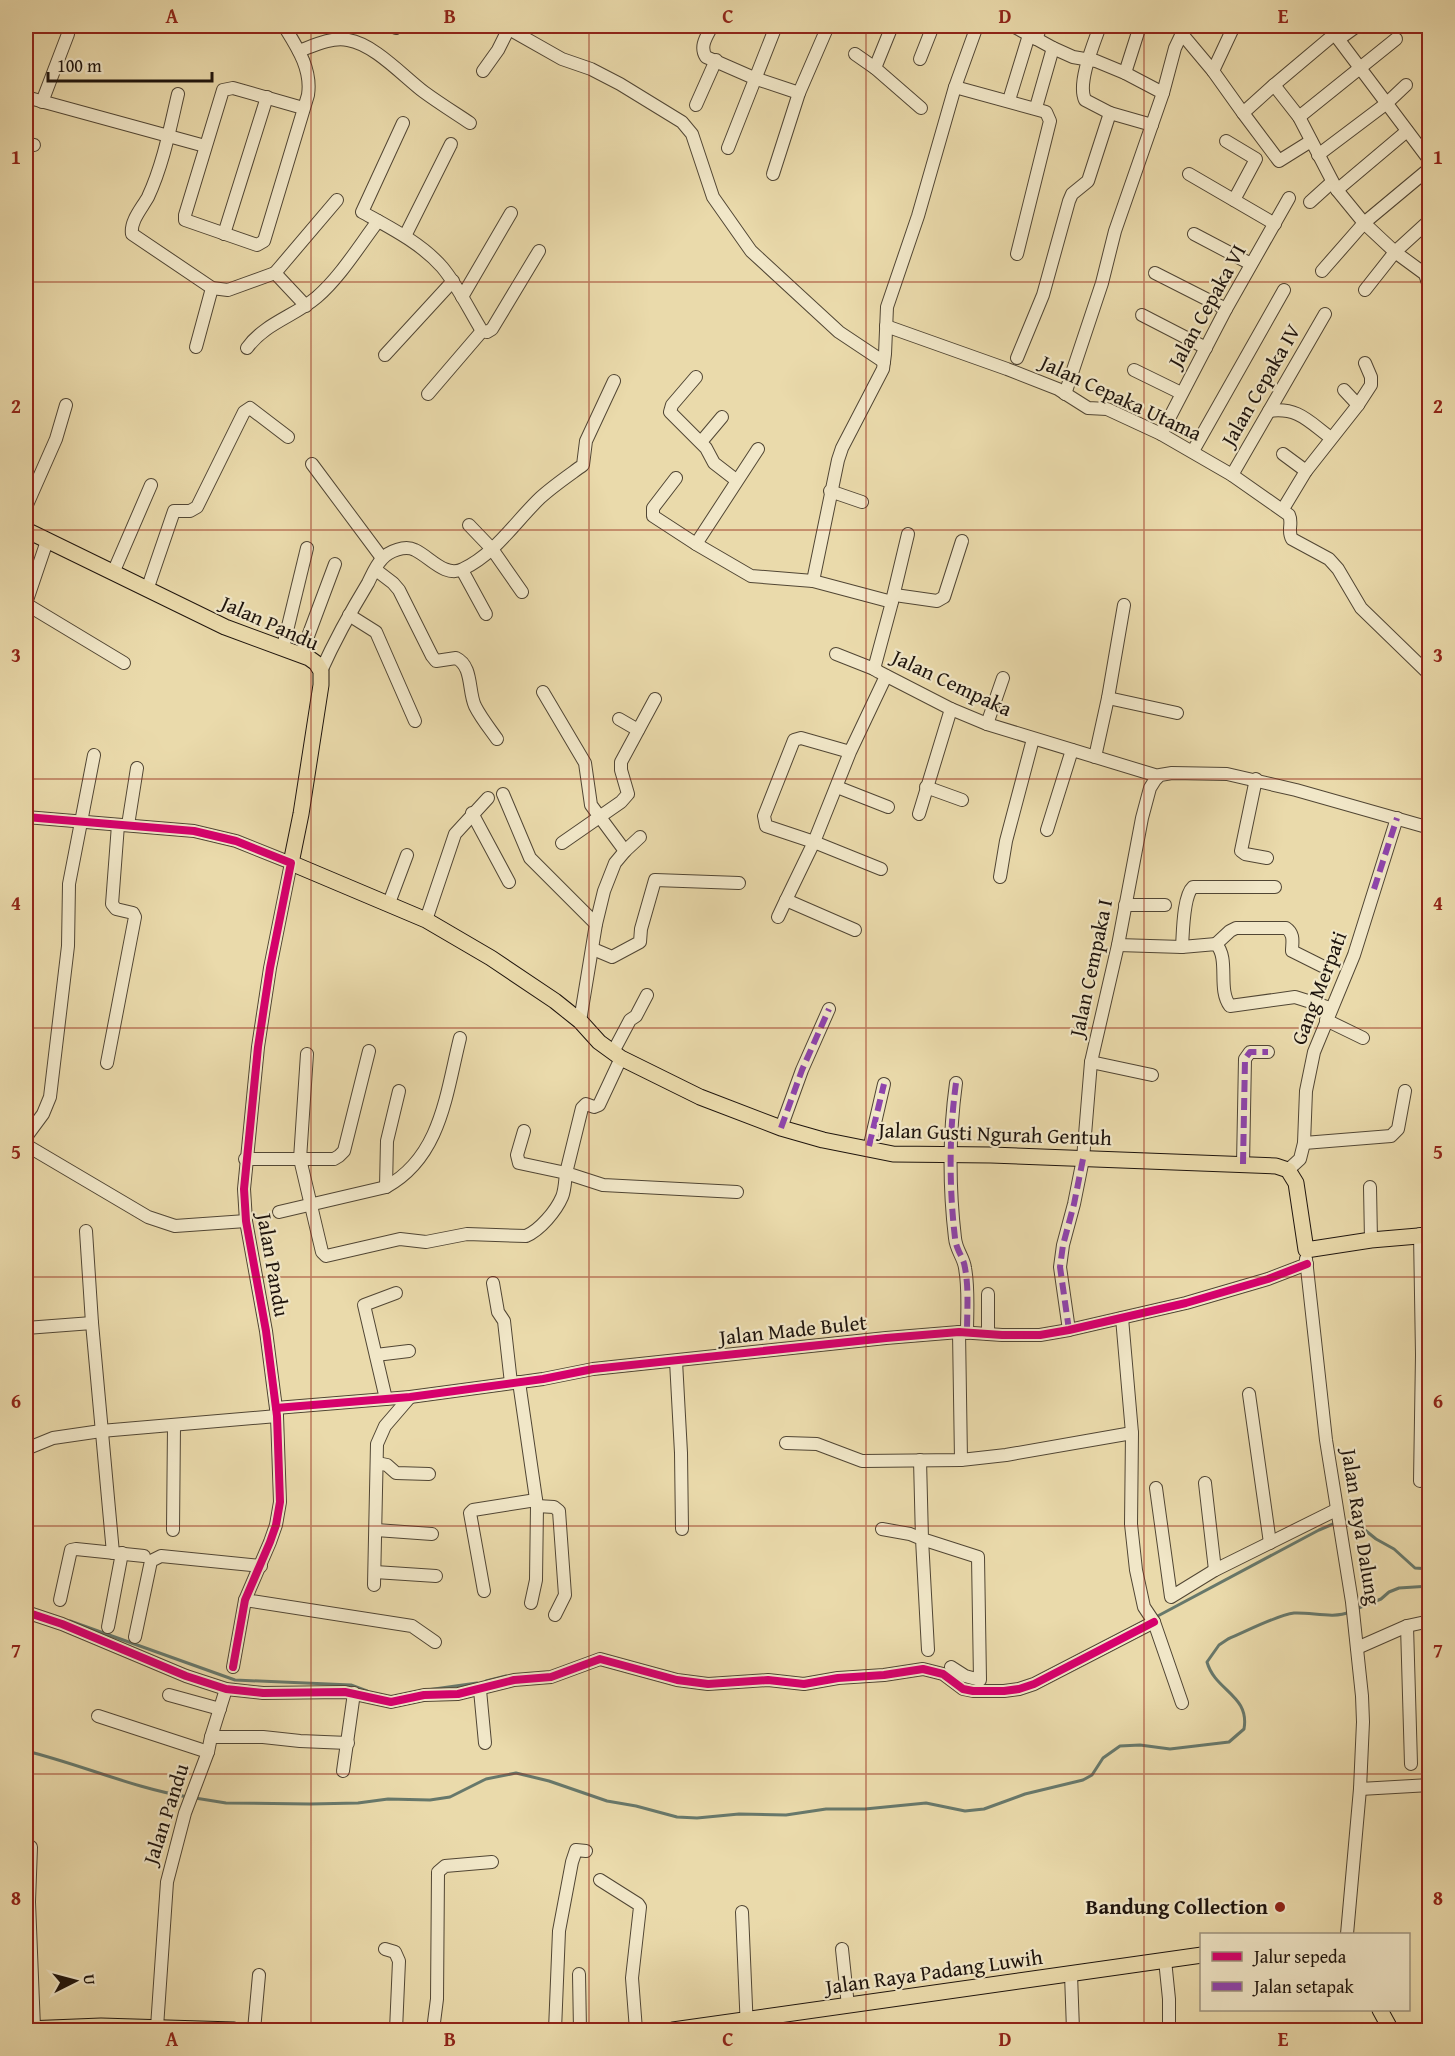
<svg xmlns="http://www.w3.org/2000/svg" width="1455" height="2056" font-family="'Gentium Book Plus',serif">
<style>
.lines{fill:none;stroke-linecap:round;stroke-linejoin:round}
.stream{stroke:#67786b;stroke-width:3}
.minor-casing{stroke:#514634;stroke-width:14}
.major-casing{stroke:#1e140d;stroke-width:17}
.minor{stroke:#f1e7c8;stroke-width:12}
.major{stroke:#eadaab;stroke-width:15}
.quiet{stroke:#8e44ad;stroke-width:6;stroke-dasharray:12 6;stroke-linecap:butt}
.cycleway-casing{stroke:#f1e7c8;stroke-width:11}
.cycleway{stroke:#d6006c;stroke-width:8}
.grid{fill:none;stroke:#8f2418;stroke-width:1.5;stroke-opacity:0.55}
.poi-dot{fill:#8f2418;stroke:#f1e7c8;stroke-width:2}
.labels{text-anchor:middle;stroke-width:4.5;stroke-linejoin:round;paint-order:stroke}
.street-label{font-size:21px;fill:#1e140d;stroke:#f1e7c8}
.poi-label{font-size:21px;font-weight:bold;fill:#1e140d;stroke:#f1e7c8;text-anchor:end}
.neatline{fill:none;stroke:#8f2418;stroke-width:2}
.grid-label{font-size:20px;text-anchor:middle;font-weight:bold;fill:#8f2418}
</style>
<rect width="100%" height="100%" fill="#eadaab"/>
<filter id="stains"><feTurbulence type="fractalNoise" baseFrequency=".00333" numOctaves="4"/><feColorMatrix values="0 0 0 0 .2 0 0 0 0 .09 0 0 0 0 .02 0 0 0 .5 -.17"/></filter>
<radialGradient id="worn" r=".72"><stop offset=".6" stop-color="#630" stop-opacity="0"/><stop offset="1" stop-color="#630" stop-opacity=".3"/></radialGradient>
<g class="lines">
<g class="stream">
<path d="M 1344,1525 L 1360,1526 L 1376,1539 L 1394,1549 L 1415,1568 L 1430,1569"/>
<path d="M 1356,1609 L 1381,1599 L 1389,1592 L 1399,1588 L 1430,1586"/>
<path d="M 1154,1618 L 1319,1530 L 1333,1524 L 1337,1524"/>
<path d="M 70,1621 L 235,1680 L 351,1685 L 367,1691"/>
<path d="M 486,1681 L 506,1676"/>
<path d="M 427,1690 L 477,1683"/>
<path d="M 26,1751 C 80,1764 133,1788 188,1797"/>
<path d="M 195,1798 L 226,1803 L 310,1804 L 358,1803 L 388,1799 L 430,1800 L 450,1797 L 486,1779 L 516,1773 L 549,1781 L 607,1801 L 636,1806 L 677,1817 L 697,1818 L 739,1814 L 786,1815 L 826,1809 L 865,1809 L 926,1803 L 965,1811 L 984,1809 L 1025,1794 L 1083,1780 L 1092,1775 L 1103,1758 L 1120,1746 L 1140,1745 L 1170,1749 L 1229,1742 L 1244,1729 C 1250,1695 1215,1691 1207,1662 L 1219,1645 L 1228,1639 C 1245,1632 1277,1615 1294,1613 C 1312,1612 1333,1619 1350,1612"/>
</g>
<g class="minor-casing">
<g id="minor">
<path d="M 284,26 C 297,47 312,69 308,95 L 264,241 L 257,245 L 185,220 L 185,215 L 223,90 L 233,88 L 303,108"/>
<path d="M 712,26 C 707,36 699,46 706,57 L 754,78 L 799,93"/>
<path d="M 892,26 L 875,68 L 921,108"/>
<path d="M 1013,26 L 1053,48 L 1073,57 L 1096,61 L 1125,73 L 1163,93 L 1115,231 L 1102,283 L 1065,394"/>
<path d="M 1178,26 L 1182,34 L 1213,71 L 1234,26"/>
<path d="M 396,28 L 397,26"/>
<path d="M 509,29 L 562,59 L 591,69 L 620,84 L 682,122 L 692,134 L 713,197 L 751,251 L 839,332 L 884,362"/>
<path d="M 1036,39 L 1041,26"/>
<path d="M 1339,39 L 1357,26"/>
<path d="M 299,51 C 315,45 331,37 348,40 C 374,44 403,76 424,92 C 439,103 455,113 470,123"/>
<path d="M 855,54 L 875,68"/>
<path d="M 920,59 L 933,26"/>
<path d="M 483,71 L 498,50 L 510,26"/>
<path d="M 1213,71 L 1243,113"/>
<path d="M 1125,73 L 1140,26"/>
<path d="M 1274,85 L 1299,117 L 1337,190 L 1364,223 L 1395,252 L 1425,274 L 1430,289"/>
<path d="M 955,87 L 1046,112 L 1050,121 L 1017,254"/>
<path d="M 1163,93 L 1175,48 L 1184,29"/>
<path d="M 178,94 C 170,128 163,165 148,197 C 142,208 130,221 132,234 L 212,288 L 228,290 L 275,273"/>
<path d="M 26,97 L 205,146"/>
<path d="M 1010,97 L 1029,35"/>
<path d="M 42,102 L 68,34 L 67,29 L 60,26"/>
<path d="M 1037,104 L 1053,48"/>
<path d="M 696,105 L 716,60"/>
<path d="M 1110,113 L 1152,125"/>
<path d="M 1299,117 L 1396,39"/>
<path d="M 403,123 L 362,212 C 389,227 421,243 442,267 C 458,286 469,310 482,331 L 487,332 L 492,329 L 539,251"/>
<path d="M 1226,141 L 1256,159 L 1234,200"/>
<path d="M 1311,141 L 1279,161 L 1243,113 L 1274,85 L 1331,37 L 1336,36 L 1430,161"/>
<path d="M 26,144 L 34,145"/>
<path d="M 728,148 L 776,26"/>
<path d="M 1318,155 L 1387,103 L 1406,85"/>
<path d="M 773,174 L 799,93 L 828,26"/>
<path d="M 1189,174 L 1275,224"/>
<path d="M 1337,190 L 1407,131"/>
<path d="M 1310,202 L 1331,183"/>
<path d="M 224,234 L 267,97"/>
<path d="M 1194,234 L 1251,264"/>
<path d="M 405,236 L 451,144"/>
<path d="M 1322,271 L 1364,223 L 1430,168"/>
<path d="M 275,273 L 337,200"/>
<path d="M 275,273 L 306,306"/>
<path d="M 1155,273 L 1226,309"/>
<path d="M 1365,290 L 1395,252 L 1430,220"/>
<path d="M 462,297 L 511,213"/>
<path d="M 1142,315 L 1206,348"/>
<path d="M 886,326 L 1007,369 L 1058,389 L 1088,408 L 1107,409 L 1161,434 L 1232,475 L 1289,515 C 1293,523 1287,531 1292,539 L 1329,559 L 1338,569 L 1361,608 L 1430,675"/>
<path d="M 196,347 L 212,288"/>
<path d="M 247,348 C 265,323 295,316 317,297 C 341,276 359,246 378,221"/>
<path d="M 385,355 L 453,281"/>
<path d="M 1017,358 L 1043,295 L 1069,201 L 1072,194 L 1088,181 L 1110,113 L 1085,100 C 1077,83 1094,43 1100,26"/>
<path d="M 1134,370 L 1181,393"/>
<path d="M 696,377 L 672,405 L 670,412 L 706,448 L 714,463 L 736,480"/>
<path d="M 1344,390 L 1358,405"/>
<path d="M 428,394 L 482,331"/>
<path d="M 1269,411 C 1298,407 1308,421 1331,438"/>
<path d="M 1161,434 L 1226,309 L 1289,198"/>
<path d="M 701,442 L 722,417"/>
<path d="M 758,449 L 696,544 L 751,576 L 813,581 L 892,602 L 874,669 L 879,672 L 951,709 L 987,724 L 1158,776"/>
<path d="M 1193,451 L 1284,290"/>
<path d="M 1283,454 L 1306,471"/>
<path d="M 312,464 L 382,558"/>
<path d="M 1232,475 L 1325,314"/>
<path d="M 676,478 L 653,508 L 653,516 L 696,544"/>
<path d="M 830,491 L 862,502"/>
<path d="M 26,507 L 56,439 L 66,405"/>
<path d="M 1283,509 L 1306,471 L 1358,405 L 1371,385 L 1371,377 L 1365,363"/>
<path d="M 469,525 L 492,549 L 522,592"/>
<path d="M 376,570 L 393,583 L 399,590 L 432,656 L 436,661 L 456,658 C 473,666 468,691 475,706 C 481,718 490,729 497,739"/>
<path d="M 462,570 L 486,614"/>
<path d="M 113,573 L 151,485"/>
<path d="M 813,581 L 838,460 L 842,448 L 883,369 L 885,354 L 887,307 L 918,216 L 955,87 L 977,26"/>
<path d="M 147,590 L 174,511 L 190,511 L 197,507 L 244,412 L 250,408 L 288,437"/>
<path d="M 895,595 L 937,601 L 944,597 L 962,541"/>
<path d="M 892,601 L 908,534"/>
<path d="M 26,603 L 47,541"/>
<path d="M 26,604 L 124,663"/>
<path d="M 349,615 L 376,632 L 415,721"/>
<path d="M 283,647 L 307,548"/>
<path d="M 836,654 L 874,669"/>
<path d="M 301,655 L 335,564"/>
<path d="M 321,671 C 335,640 351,611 368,583 C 372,575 376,565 382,559 C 389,551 405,545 415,550 C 430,557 445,578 463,569 C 495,554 515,522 540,498 C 553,486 568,476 583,465 L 586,441 L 614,381"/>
<path d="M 543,692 L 585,763 L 591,805 L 625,851"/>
<path d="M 1108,698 L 1177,713"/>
<path d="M 619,719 L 638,730"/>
<path d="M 987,724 L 1003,678"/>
<path d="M 850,752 L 801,738 L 794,740 L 764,816 L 766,826 L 814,842 L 850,752 L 886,676"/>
<path d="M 1095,757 L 1108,698 L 1124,605"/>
<path d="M 1256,779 L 1241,851 L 1245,854 L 1267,858"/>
<path d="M 837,787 L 888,807"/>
<path d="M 926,787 L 962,800"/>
<path d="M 503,794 L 530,858 L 596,924"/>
<path d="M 472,813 L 509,882"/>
<path d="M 919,814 L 951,709"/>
<path d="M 26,817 L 194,831 L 236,841 L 291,863 L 270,968 L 258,1047 L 244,1189 L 246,1221 L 266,1331 L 277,1416 L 280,1502 L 276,1525 L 270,1542 L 245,1600 L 233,1667"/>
<path d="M 128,825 L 137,768"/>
<path d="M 1047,830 L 1072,750"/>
<path d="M 562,843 L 621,802 L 628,794 L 621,770 L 621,762 L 655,699"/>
<path d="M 1000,877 L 1006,841 L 1033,739"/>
<path d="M 389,903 L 407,855"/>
<path d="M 1125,905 L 1165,905"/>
<path d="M 778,917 L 786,900"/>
<path d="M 426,920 L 455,834 L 488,798"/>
<path d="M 855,930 L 786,900 L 814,842 L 881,869"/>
<path d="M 1216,944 L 1230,931 L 1236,928 L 1286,928 C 1295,934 1292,943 1292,951 L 1322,966"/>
<path d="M 1118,945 L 1182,947 L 1216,944 C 1230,959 1217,989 1230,1006 L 1295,997 L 1330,1008"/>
<path d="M 1182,947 C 1183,933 1183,896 1193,887 L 1275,887"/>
<path d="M 593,949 L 612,957 L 640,942 L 641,929 L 655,880 L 739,883"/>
<path d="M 1326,1020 L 1363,1038"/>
<path d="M 580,1021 L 596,924 L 604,891 L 615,863 L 625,851 L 640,837"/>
<path d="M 613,1052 L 630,1020 L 636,1016 L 647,995"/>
<path d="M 307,1054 L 300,1159 L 322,1252 L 326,1256 L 400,1239 L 426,1242 L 467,1234 L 526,1236 C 540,1230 556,1211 562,1197 C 565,1190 565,1181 566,1173 L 519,1163 L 517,1155 L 524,1131"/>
<path d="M 621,1058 L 599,1105 L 594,1107 L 586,1104 L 582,1108 L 566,1173 L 603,1185 L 737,1192"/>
<path d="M 1091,1062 L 1152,1075"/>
<path d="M 107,1063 L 135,917 L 133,913 L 116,909 L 112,904 L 118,825"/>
<path d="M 956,1083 C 949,1134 949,1187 955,1238 C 956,1250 964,1258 965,1268 C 969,1289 967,1311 967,1333"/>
<path d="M 781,1128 L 802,1070 L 829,1009"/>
<path d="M 26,1137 L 43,1114 L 50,1097 L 68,946 L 69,884 L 94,755"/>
<path d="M 1304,1143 L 1391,1136 L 1398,1129 L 1405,1091"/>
<path d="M 26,1145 L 148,1217 L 175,1226 L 246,1221"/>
<path d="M 869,1149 L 884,1084"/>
<path d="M 245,1159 L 334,1159 L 339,1156 L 344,1151 L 369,1051"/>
<path d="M 1243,1164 L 1245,1059 L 1250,1052 L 1268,1052"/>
<path d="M 1288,1170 L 1300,1159 L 1304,1143 L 1306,1091 L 1314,1052 L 1354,955 L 1397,818"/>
<path d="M 386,1187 L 387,1141 L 399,1091"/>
<path d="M 1370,1187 L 1371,1240"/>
<path d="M 279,1212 L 386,1187 C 441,1157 446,1094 460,1038"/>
<path d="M 86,1231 L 92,1323 L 113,1553"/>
<path d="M 1306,1259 L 1326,1440 L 1352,1602 L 1362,1696 L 1363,1722 L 1360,1789 L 1347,1934"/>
<path d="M 493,1283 L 498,1312 L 504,1321 L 511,1383"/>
<path d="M 1122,1318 L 1132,1433 L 1131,1524 L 1136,1570 L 1144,1607 L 1154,1622 L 1182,1703"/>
<path d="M 26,1328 L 92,1323"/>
<path d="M 1069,1330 L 1060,1267 L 1063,1245 L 1074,1204 L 1083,1159 L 1091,1062 L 1118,945 L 1142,818 L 1150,788 L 1155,780 L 1160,775 L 1172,773 L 1227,774 L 1296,790 L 1430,828"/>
<path d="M 959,1332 L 961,1460"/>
<path d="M 988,1334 L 988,1294"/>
<path d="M 376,1355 L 409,1351"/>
<path d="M 676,1361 L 681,1453 L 682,1529"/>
<path d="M 519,1382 L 537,1506 L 536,1580 L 531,1603"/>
<path d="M 1249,1394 L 1270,1543"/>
<path d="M 386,1399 L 364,1305 L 396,1293"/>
<path d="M 276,1408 L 410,1397 L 543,1379 L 593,1369 L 886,1338 L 959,1332 L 1002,1335 L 1040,1335 L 1069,1330 L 1186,1303 L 1268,1279 L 1307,1264"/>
<path d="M 786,1443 L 817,1444 L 862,1461 L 961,1460 L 1006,1455 L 1132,1433"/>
<path d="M 26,1449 L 53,1438 L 101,1431 L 277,1416"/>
<path d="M 920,1460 L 922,1539 L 978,1557 L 980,1680 L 965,1676 L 951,1667"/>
<path d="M 377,1463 L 387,1465 L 396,1473 L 429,1474"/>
<path d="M 1420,1481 L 1422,1355 L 1420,1234"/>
<path d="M 1205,1483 L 1215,1570"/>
<path d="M 1156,1488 L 1171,1597 L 1215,1570 L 1336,1510"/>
<path d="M 537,1506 L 554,1507 L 559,1511 L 565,1595 L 555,1615"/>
<path d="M 882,1529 L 910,1534 L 922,1539 L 928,1650"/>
<path d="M 173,1530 L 174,1426"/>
<path d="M 376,1530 L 432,1534"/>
<path d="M 375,1572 L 436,1576"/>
<path d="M 374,1585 L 377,1444 L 385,1426 L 410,1397"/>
<path d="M 484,1591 L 470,1513 L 473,1510 L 536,1500"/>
<path d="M 60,1600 L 71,1550 L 76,1549 L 144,1556"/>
<path d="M 245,1600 L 412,1626 L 435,1642"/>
<path d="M 26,1612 L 62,1624 L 186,1676 L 226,1689 L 263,1693 L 345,1692 L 391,1702 L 424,1695 L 458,1694 L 514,1680 L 551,1677 L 600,1659 L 677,1680 L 708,1684 L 768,1680 L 804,1684 L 838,1678 L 884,1675 L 923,1669 L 943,1674 L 963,1689 L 973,1691 L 1004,1691 L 1019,1689 L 1034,1684 L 1154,1622"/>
<path d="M 1407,1626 L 1411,1764"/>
<path d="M 108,1627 L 122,1553"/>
<path d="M 135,1637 L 151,1561 L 161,1556 L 261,1566"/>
<path d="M 1357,1648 L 1407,1626 L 1430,1621"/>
<path d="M 480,1690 L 485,1743"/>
<path d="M 169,1695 L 220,1709"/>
<path d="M 98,1716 L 208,1752"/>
<path d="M 211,1737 L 263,1737 L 300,1741 L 348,1743"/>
<path d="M 343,1771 L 354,1693"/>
<path d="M 1360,1789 L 1430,1785"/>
<path d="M 31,1847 L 29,1902 L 34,2028"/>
<path d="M 600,1880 L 638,1904 L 640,1907 L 632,1978 L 636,2030"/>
<path d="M 742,1912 L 747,2030"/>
<path d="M 385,1949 L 395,1952 L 399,1961 L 396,2030"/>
<path d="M 842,1949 L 848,2006"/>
<path d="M 1165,1960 L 1169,1999 L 1169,2030"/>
<path d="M 579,1974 L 580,2030"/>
<path d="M 1071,1974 L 1073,2030"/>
<path d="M 157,2027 L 167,1882 L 185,1813 L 208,1752 L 211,1737 L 226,1689"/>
<path d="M 254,2030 L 259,1975"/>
<path d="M 433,2030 L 437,1999 L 438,1872 L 445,1866 L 492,1862"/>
<path d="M 555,2030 L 559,1931 L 572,1862 L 576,1850 L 586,1851"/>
</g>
</g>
<g class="major-casing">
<g id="major">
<path d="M 26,530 L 225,627 L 309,658 L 316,663 L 321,671 L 321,685 L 301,814 L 291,863 L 426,920 L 491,958 L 555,1001 L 580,1021 L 599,1042 L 621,1058 L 700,1097 L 781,1128 L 823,1140 L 893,1154 L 991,1155 L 1276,1166 L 1288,1170 L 1296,1183 L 1306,1250 L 1371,1240 L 1430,1235"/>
<path d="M 1380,2010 L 1391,2030"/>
<path d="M 26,2029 L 101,2026 L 234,2030"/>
<path d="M 673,2030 L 1202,1955"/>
</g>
</g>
<use href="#minor" class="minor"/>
<use href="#major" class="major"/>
<g class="quiet">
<path d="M 1374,889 L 1397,818"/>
<path d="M 956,1083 C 949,1134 949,1187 955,1238 C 956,1250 964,1258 965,1268 C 969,1289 967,1311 967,1333"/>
<path d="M 781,1128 L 802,1070 L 829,1009"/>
<path d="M 869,1146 L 884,1084"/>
<path d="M 1243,1164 L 1245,1059 L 1250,1052 L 1268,1052"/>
<path d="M 1069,1330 L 1060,1267 L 1063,1245 L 1074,1204 L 1083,1159"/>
<path d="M 101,2026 L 101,2030"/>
<path d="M 54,2028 L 54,2030"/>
</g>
<g class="cycleway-casing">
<g id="cycleway">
<path d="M 26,817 L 194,831 L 236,841 L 291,863 L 270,968 L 258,1047 L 244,1189 L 246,1221 L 266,1331 L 277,1416 L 280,1502 L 276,1525 L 270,1542 L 245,1600 L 233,1667"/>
<path d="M 276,1408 L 410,1397 L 543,1379 L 593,1369 L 886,1338 L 959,1332 L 1002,1335 L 1040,1335 L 1069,1330 L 1186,1303 L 1268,1279 L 1307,1264"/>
<path d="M 26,1612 L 62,1624 L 186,1676 L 226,1689 L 263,1693 L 345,1692 L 391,1702 L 424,1695 L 458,1694 L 514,1680 L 551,1677 L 600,1659 L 677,1680 L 708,1684 L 768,1680 L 804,1684 L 838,1678 L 884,1675 L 923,1669 L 943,1674 L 963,1689 L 973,1691 L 1004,1691 L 1019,1689 L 1034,1684 L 1154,1622"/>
</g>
</g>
<use href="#cycleway" class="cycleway"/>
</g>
<path class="grid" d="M 311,26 L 311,2030M 589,26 L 589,2030M 866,26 L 866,2030M 1144,26 L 1144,2030M 26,282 L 1430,282M 26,530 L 1430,530M 26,779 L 1430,779M 26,1028 L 1430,1028M 26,1277 L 1430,1277M 26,1526 L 1430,1526M 26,1774 L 1430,1774"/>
<circle class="poi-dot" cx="1280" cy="1907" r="6"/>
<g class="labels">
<g class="street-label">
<text transform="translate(1207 306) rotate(-61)" y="7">Jalan Cepaka VI</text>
<text transform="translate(1261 385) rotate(-60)" y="7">Jalan Cepaka IV</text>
<text transform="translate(1121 398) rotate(25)" y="7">Jalan Cepaka Utama</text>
<text transform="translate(270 623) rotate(24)" y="7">Jalan Pandu</text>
<text transform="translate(952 683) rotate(25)" y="7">Jalan Cempaka</text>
<text transform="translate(1091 968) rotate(-78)" y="7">Jalan Cempaka I</text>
<text transform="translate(1319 988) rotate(-69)" y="7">Gang Merpati</text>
<text transform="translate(995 1134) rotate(2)" y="7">Jalan Gusti Ngurah Gentuh</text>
<text transform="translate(273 1265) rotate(80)" y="7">Jalan Pandu</text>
<text transform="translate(793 1330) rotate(-6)" y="7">Jalan Made Bulet</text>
<text transform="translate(1361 1527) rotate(81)" y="7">Jalan Raya Dalung</text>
<text transform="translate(166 1814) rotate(-72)" y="7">Jalan Pandu</text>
<text transform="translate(934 1972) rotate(-8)" y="7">Jalan Raya Padang Luwih</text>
</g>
<g class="poi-label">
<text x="1268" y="1914">Bandung Collection</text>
</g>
</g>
<rect width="1455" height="2056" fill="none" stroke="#eadaab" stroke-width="66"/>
<rect x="1200" y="1933" width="210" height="78" fill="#f1e7c8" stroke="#9d937d" stroke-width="1.5"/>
<rect x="1212" y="1952" width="30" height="9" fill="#d6006c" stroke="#9d937d" stroke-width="1.5"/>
<text x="1254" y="1963" font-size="18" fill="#1e140d">Jalur sepeda</text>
<rect x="1212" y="1982" width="30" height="9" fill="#8e44ad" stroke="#9d937d" stroke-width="1.5"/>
<text x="1254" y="1993" font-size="18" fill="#1e140d">Jalan setapak</text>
<g transform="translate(75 1981) rotate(84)" stroke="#f1e7c8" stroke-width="4.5" paint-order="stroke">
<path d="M0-4.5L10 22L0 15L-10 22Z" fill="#1e140d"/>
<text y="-9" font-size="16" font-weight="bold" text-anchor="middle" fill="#1e140d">U</text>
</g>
<path d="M48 72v9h164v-9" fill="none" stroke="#1e140d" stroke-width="3"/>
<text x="57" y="72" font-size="18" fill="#1e140d" stroke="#f1e7c8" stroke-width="4.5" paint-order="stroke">100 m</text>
<rect x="33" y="33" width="1389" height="1990" class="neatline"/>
<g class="grid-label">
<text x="172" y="23">A</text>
<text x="450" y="23">B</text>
<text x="728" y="23">C</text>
<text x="1005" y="23">D</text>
<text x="1283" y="23">E</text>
<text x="16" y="164">1</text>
<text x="1438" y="164">1</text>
<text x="16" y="413">2</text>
<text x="1438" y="413">2</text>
<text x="16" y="662">3</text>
<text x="1438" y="662">3</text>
<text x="16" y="910">4</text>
<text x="1438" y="910">4</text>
<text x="16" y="1159">5</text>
<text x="1438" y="1159">5</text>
<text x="16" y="1408">6</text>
<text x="1438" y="1408">6</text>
<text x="16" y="1657">7</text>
<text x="1438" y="1657">7</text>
<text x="16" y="1905">8</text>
<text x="1438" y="1905">8</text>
<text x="172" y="2046">A</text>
<text x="450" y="2046">B</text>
<text x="728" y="2046">C</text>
<text x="1005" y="2046">D</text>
<text x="1283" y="2046">E</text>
</g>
<rect width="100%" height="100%" filter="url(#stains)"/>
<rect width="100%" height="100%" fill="url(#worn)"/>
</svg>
